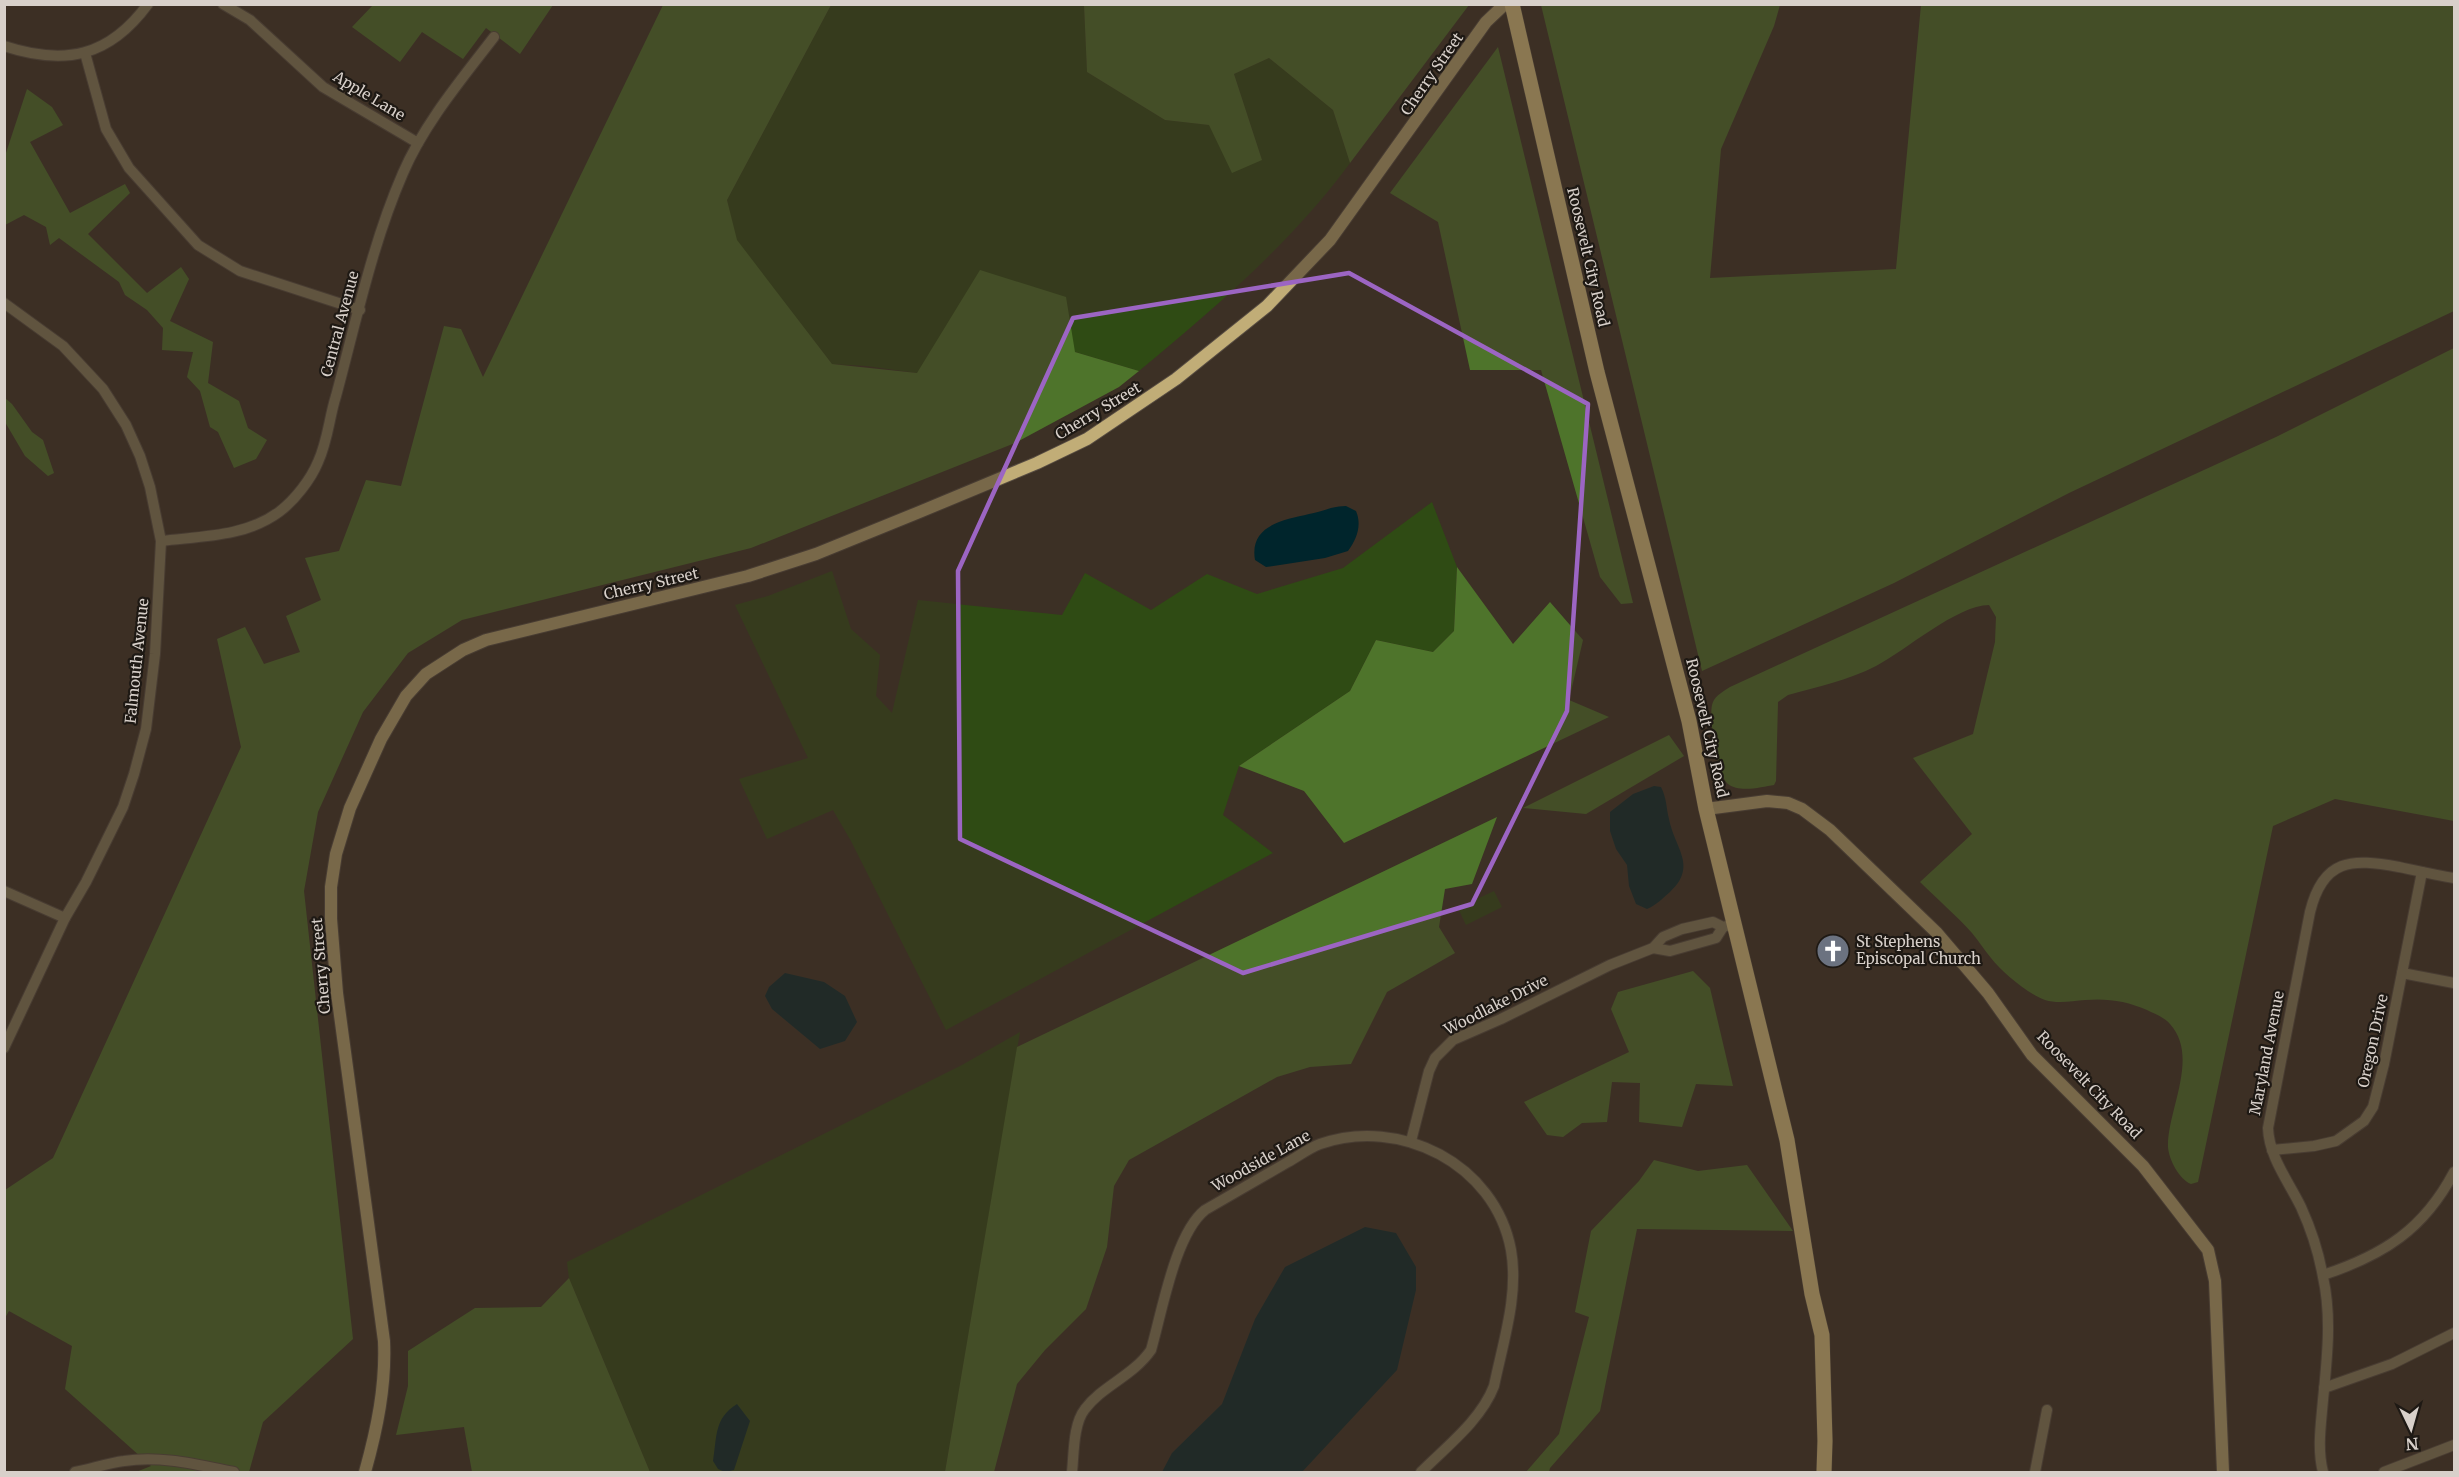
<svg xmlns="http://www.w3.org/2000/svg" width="2459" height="1477" font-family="Merriweather,serif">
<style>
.green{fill:#2f4b14}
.forest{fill:#4e742b}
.water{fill:#00252c}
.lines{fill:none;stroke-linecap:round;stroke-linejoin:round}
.street-casing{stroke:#584d43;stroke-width:12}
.secondary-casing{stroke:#584d43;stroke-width:14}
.primary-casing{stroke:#584d43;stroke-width:16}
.street{stroke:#8d8160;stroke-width:10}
.secondary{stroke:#c1ad77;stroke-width:12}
.primary{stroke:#e9cf88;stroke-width:15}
.marked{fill:none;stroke:#9c65c3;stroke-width:4.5;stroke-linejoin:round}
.labels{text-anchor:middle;stroke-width:4.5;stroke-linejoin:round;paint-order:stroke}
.street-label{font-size:15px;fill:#d8d0ca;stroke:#1e1914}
.poi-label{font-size:15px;fill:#d8d0ca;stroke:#1e1914;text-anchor:start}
</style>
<rect width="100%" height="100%" fill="#3c3025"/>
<g class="green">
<path d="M 831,5 L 1084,5 L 1087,72 L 1165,120 L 1210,125 L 1262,160 L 1234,74 L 1269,58 L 1333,110 L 1350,163 C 1291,243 1215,308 1139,371 L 1075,352 L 917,373 L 866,366 L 832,364 L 736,240 L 727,200 Z"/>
<path d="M 1432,502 L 1457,567 L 1454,631 L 1433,652 L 1376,640 L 1350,691 L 1239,766 L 1223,815 L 1273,853 L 946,1030 L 851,841 L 833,810 L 767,839 L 739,779 L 808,758 L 735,605 L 768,596 L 832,571 L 851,629 L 880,655 L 876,696 L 892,713 L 918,600 L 1062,615 L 1085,573 L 1151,610 L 1207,574 L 1257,594 L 1343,568 Z"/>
<path d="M 1494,891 L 1502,907 L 1466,925 L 1458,908 Z"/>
<path d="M 1020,1032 L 945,1472 L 650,1472 L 569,1278 L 567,1262 L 962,1065 Z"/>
</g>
<g class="forest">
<path d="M 373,5 L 553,5 L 520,54 L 486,28 L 463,59 L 422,32 L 400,62 L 352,27 Z"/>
<path d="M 663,5 L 831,5 L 727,200 L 737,240 L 832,364 L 917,373 L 980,270 L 1066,297 L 1075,352 L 1139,371 L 1119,387 L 1015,443 L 751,548 L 462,620 L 408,653 L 363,712 L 318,812 L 304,891 L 353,1339 L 263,1422 L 249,1472 L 136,1472 L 151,1466 L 65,1389 L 72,1346 L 9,1311 L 5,1318 L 5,1190 L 53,1158 L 241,747 L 217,639 L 245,627 L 264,664 L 300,652 L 286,616 L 321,600 L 305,558 L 339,551 L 366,480 L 401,486 L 444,326 L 461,329 L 483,377 Z"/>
<path d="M 1084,5 L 1084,4 L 1469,5 L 1350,163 L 1333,110 L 1269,58 L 1234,74 L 1262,160 L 1232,173 L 1209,125 L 1165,120 L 1087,72 Z"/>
<path d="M 1541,5 L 1780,5 L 1774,26 L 1721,149 L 1710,278 L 1896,269 L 1921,5 L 2454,5 L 2454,311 L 2069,493 L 1894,583 L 1702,671 Z"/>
<path d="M 1498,47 L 1633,603 L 1621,604 L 1600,577 L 1541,370 L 1470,370 L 1438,222 L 1390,193 Z"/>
<path d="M 27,89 L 52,107 L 63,125 L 30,142 L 70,213 L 125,184 L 130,193 L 88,234 L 147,293 L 181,267 L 189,279 L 170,321 L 213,342 L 208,383 L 239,401 L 248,428 L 267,440 L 256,459 L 234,468 L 218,432 L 210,427 L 200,391 L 187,377 L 193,352 L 162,350 L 163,328 L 147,310 L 125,295 L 119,282 L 59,238 L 50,245 L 46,227 L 24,215 L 5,225 L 5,156 Z"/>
<path d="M 2454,348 L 2454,821 L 2335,799 L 2273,826 L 2198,1182 L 2191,1184 C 2179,1179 2169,1160 2168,1147 C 2167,1111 2200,1057 2170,1024 C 2164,1017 2155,1014 2147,1010 C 2127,1001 2107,998 2085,1000 C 2072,1001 2058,1004 2045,1000 C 2028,994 2002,972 1991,958 C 1984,950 1979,941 1972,933 C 1956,915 1937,899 1920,882 L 1972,834 L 1913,758 L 1973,734 L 1995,642 L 1996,617 L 1989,605 C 1957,605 1905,651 1876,666 C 1849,680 1817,687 1788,695 L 1778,702 L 1776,781 L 1774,785 C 1762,787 1739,793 1728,784 C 1718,777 1707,714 1713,702 C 1716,695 1724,691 1730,687 L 2276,437 Z"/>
<path d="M 5,398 L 12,404 L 32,432 L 43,440 L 54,473 L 48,476 L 25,456 L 5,422 Z"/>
<path d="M 1457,567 L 1513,644 L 1550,602 L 1583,640 L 1569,700 L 1609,717 L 1344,843 L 1304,791 L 1239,766 L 1350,691 L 1376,640 L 1433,652 L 1454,631 Z"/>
<path d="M 1669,735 L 1684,756 L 1586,814 L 1523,808 Z"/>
<path d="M 1497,817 L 1472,884 L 1445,889 L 1439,927 L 1455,953 L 1387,992 L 1351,1064 L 1310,1067 L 1277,1077 L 1129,1160 L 1114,1186 L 1107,1247 L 1086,1309 L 1045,1350 L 1017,1384 L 994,1472 L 945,1472 L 1017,1047 Z"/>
<path d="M 1693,971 L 1710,988 L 1733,1086 L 1696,1084 L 1682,1127 L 1639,1122 L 1640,1083 L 1612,1082 L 1607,1122 L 1582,1123 L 1563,1137 L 1547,1135 L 1524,1102 L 1629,1052 L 1611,1009 L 1618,992 Z"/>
<path d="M 1654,1160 L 1698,1171 L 1747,1165 L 1793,1231 L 1637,1229 L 1600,1411 L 1550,1468 L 1549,1472 L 1526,1472 L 1559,1434 L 1589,1317 L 1575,1312 L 1591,1231 L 1639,1181 Z"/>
<path d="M 569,1278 L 650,1472 L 472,1472 L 464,1427 L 396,1435 L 408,1386 L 408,1351 L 475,1308 L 541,1307 Z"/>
</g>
<g class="water">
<path d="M 1346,506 L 1356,511 C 1362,525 1357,539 1348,551 L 1325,558 L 1280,565 L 1266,567 L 1255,560 C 1249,525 1284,520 1309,514 C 1325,511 1328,507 1346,506 Z"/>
<path d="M 1654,786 L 1661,787 C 1667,799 1666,807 1669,819 C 1675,849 1698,866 1670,892 C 1662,899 1656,905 1647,909 L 1636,904 L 1629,886 L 1627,865 L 1616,849 L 1610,831 L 1610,812 L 1633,794 Z"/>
<path d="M 785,973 L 824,982 L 845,996 L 857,1022 L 845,1041 L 820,1049 L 772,1009 L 765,996 L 769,987 Z"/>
<path d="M 1365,1227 L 1396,1233 L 1416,1267 L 1416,1290 L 1397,1370 L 1302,1472 L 1162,1472 L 1172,1453 L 1222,1404 L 1255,1319 L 1285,1267 Z"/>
<path d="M 737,1404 L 750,1421 L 734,1470 L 725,1472 L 718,1469 L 713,1461 C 717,1437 714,1418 737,1404 Z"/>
</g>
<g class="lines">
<g class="street-casing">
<g id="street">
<path d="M 223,4 L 250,20 L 323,87 L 418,143"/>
<path d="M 4,46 C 65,66 109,57 148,4"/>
<path d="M 85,53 L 106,129 L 129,168 L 198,245 L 240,271 L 360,310"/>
<path d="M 4,303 L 63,346 L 103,389 L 126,425 L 140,456 L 150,487 L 161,541 L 155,654 L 146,729 L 134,774 L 123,807 L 86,882 L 65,918 L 4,1048"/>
<path d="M 161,541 C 202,536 245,537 279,512 C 295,500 311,479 318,462 C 328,440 329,418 336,396 C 356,322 372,244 403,173 C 424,124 461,80 494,37"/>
<path d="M 4,891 L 65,918"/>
<path d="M 1653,948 L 1670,951 L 1716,938 L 1723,927"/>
<path d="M 2402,973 L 2454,983"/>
<path d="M 1411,1141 L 1429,1071 L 1435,1058 L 1453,1040 L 1501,1019 L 1610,965 L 1653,948 L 1663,937 L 1682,929 L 1713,922 L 1723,927 L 1734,924"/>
<path d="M 2272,1150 L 2314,1146 L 2336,1141 L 2364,1121 L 2373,1107 L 2384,1064 L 2422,872"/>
<path d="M 2323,1275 C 2384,1255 2424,1229 2454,1172"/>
<path d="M 2324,1388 L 2392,1364 L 2454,1333"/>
<path d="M 75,1472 C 91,1469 108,1463 124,1461 C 161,1455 199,1465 234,1472"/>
<path d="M 1072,1472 C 1074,1454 1073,1424 1085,1409 C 1102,1386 1133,1376 1151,1350 C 1162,1312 1175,1234 1205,1210 C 1233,1194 1260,1178 1288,1162 C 1299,1156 1309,1148 1320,1144 C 1400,1116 1495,1164 1511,1250 C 1519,1295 1503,1342 1494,1386 C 1481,1420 1447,1446 1421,1472"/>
<path d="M 2035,1472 L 2047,1410"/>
<path d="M 2323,1472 C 2317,1449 2321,1424 2323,1400 C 2327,1359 2332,1317 2323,1277 C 2319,1254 2311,1229 2301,1207 C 2289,1182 2269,1157 2268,1128 L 2310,912 C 2323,859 2351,858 2399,867 C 2418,871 2436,875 2454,878"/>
<path d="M 2384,1472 L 2454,1445"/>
</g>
</g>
<g class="secondary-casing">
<g id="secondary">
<path d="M 1706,809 L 1767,801 L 1788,803 L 1802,809 L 1830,830 L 1936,932 L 1988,993 L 2032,1055 L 2143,1166 L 2208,1250 L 2215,1281 L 2223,1472"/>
<path d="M 365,1472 C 377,1429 386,1386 384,1341 L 337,993 L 331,919 L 331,887 L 336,854 L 350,808 L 381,739 L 406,696 L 426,674 L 463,650 L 486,640 L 748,576 L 816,554 L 917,513 L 1037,463 L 1087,439 L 1176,379 L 1267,306 L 1330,240 L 1486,22 L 1505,4"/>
</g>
</g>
<g class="primary-casing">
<path id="primary" d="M 1512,4 L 1597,372 L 1689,721 L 1706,809 L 1787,1140 L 1812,1294 L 1822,1335 L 1825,1441 L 1824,1472"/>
</g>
<use href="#street" class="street"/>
<use href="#secondary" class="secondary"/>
<use href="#primary" class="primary"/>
</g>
<path d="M0 0H2459V1477H0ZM 1349,273 L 1588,404 L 1567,711 L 1472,904 L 1243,973 L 960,839 L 958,571 L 1073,318 Z" fill="#3c3025" fill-opacity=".55" fill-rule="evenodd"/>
<path class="marked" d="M 1349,273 L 1588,404 L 1567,711 L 1472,904 L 1243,973 L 960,839 L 958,571 L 1073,318 Z"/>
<defs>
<g id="church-disc" transform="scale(1.725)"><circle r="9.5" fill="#6b7280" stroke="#1e1914"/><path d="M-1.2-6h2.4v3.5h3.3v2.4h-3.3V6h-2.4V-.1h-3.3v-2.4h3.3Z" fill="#fff"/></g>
</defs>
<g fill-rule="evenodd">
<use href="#church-disc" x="1833" y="951"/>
</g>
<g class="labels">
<g class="street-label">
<text transform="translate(1432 74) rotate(-55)" y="5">Cherry Street</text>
<text transform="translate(369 96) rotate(31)" y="5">Apple Lane</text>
<text transform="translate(1588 257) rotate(77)" y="5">Roosevelt City Road</text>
<text transform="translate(340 324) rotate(-75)" y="5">Central Avenue</text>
<text transform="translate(1098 411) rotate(-31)" y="5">Cherry Street</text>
<text transform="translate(651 584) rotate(-13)" y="5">Cherry Street</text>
<text transform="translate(137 661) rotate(-84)" y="5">Falmouth Avenue</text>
<text transform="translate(1707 728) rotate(77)" y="5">Roosevelt City Road</text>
<text transform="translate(321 966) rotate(-95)" y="5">Cherry Street</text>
<text transform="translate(1496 1005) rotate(-27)" y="5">Woodlake Drive</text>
<text transform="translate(2373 1041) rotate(-78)" y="5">Oregon Drive</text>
<text transform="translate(2267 1053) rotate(-79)" y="5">Maryland Avenue</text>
<text transform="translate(2089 1085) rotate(46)" y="5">Roosevelt City Road</text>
<text transform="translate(1261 1161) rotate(-29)" y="5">Woodside Lane</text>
</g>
<g class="poi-label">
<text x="1856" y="947">St Stephens<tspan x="1856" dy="17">Episcopal Church</tspan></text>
</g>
</g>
<rect width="2459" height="1477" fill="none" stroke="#d8d0ca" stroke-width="12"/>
<g transform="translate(2411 1429) rotate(175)" stroke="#1e1914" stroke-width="4.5" paint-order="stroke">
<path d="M0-4.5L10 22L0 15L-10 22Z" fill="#d8d0ca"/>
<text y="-9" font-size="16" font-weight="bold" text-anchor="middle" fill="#d8d0ca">N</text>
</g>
</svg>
